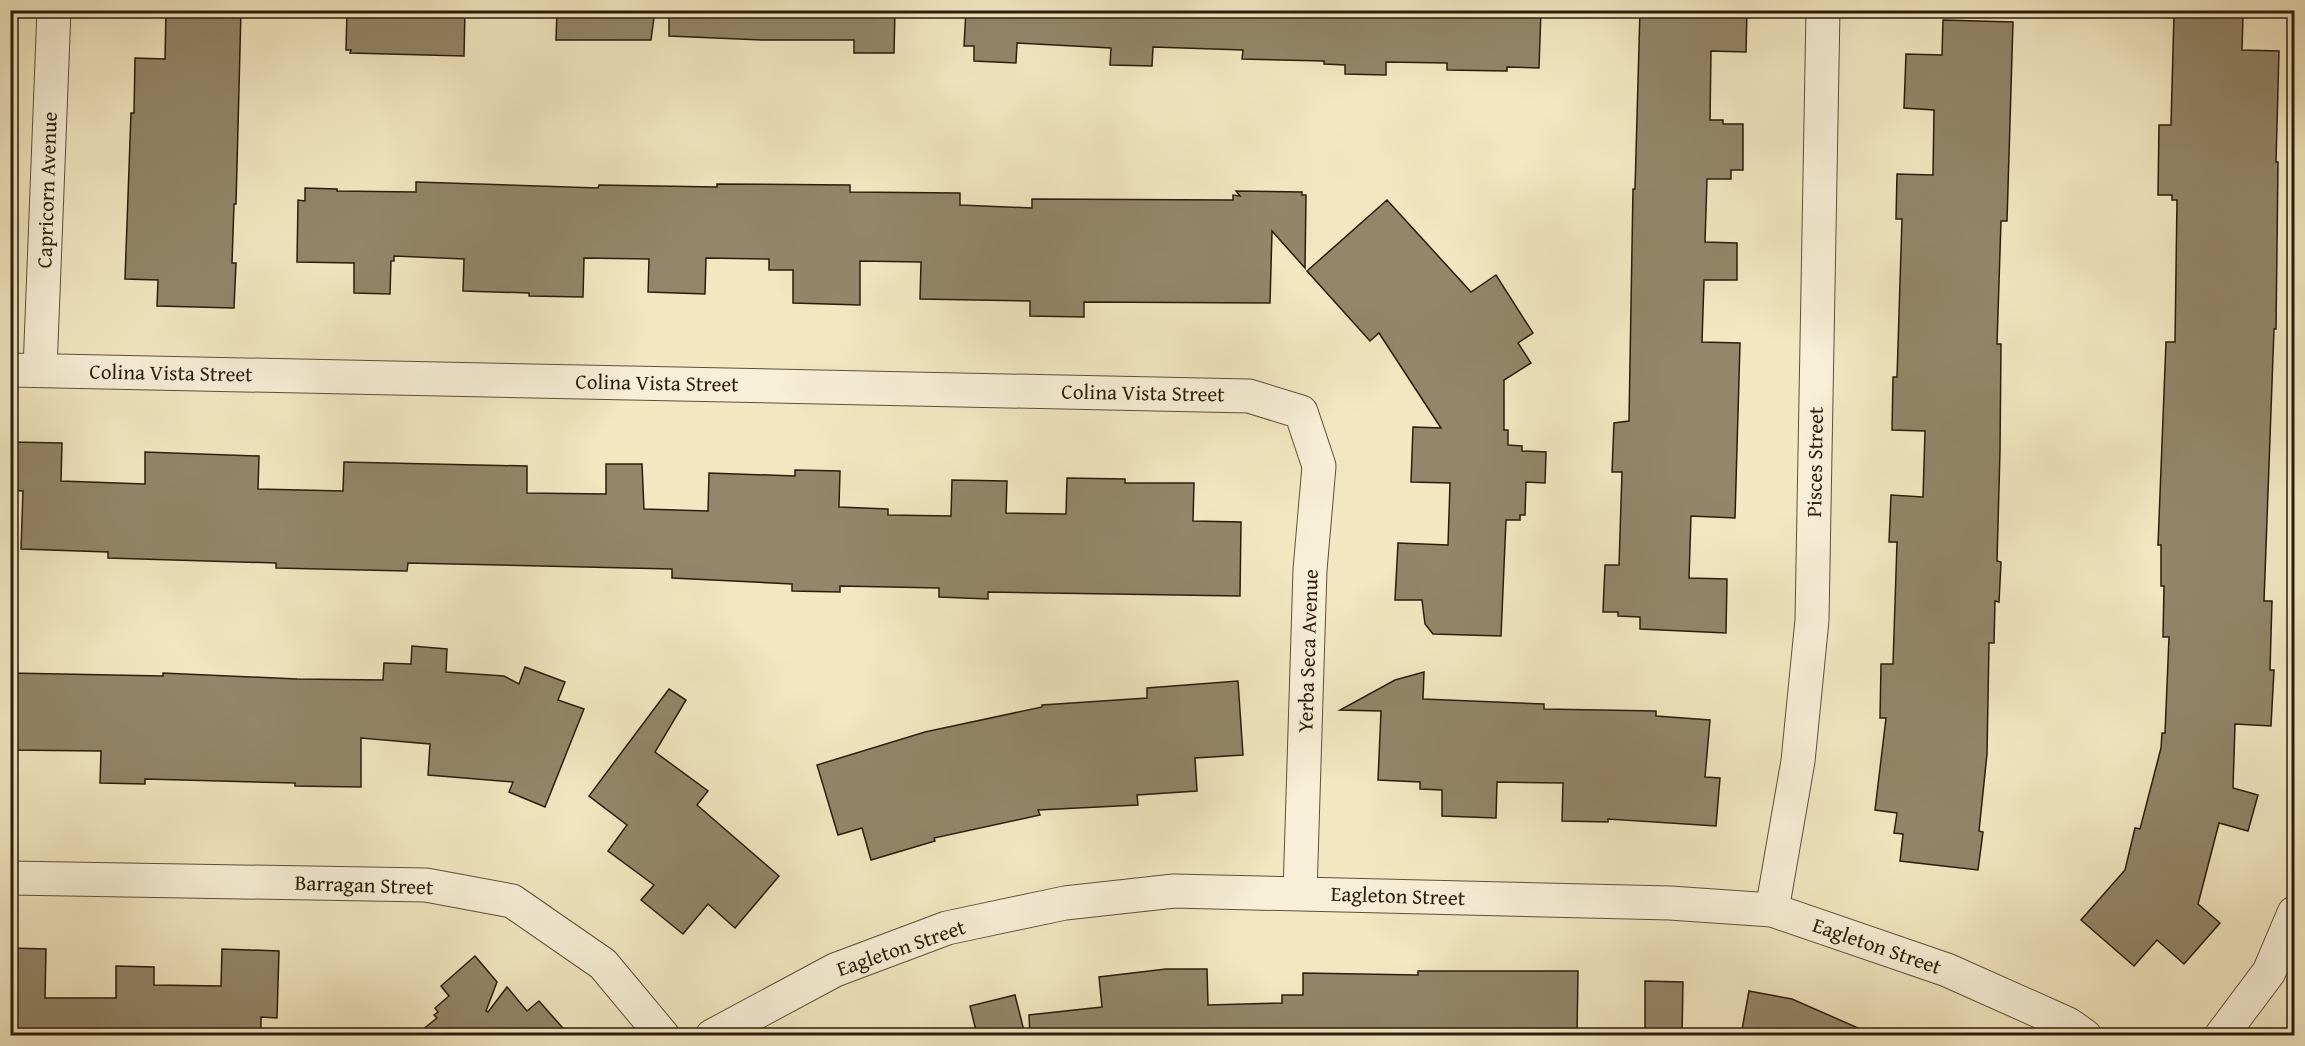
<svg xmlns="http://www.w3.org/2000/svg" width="2305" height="1046" font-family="'Gentium Book Plus',serif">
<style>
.building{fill:#93866a;stroke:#2c1c0c;stroke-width:1.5}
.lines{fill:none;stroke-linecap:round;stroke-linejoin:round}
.street-casing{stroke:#5e4f39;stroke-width:35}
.street{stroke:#f7efd7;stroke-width:33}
.labels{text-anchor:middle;stroke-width:4.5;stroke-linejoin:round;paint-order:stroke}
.street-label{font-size:21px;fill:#2c1c0c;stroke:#f7efd7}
</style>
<rect width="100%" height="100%" fill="#f2e7c1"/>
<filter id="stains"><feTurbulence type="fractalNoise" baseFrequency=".00333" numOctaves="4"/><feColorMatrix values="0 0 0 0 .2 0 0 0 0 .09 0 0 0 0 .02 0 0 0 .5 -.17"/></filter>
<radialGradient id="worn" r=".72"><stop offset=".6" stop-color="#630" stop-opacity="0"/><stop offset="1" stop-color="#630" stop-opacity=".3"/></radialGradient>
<g class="building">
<path d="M 166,10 L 241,10 L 236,204 L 234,204 L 232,263 L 236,263 L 234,308 L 157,306 L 158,280 L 125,279 L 131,113 L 134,113 L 135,58 L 165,59 Z"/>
<path d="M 347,10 L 465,10 L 464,56 L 350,53 L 351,50 L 346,50 Z"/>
<path d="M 557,10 L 655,10 L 651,40 L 556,40 Z"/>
<path d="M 669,10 L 895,10 L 894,53 L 854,53 L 854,40 L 762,40 L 669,36 Z"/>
<path d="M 966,10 L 1541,10 L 1539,68 L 1507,67 L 1507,71 L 1447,70 L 1447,63 L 1386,62 L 1386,75 L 1345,74 L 1345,65 L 1324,64 L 1324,61 L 1242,59 L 1243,50 L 1153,47 L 1152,66 L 1110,65 L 1111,48 L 1017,43 L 1016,63 L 974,61 L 974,46 L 964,46 Z"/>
<path d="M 1640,10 L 1747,10 L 1746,52 L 1711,51 L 1710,120 L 1723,120 L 1723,124 L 1743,124 L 1743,170 L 1731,170 L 1731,179 L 1707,179 L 1705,242 L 1737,243 L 1737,280 L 1704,280 L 1702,342 L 1740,343 L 1735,518 L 1691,516 L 1689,578 L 1727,579 L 1726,633 L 1640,629 L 1640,617 L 1618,616 L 1618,612 L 1603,612 L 1605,565 L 1619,565 L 1622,472 L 1612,472 L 1614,423 L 1629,421 L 1633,189 L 1635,189 Z"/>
<path d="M 2174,14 L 2243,16 L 2242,50 L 2279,51 L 2276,162 L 2278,162 L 2276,329 L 2274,329 L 2264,601 L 2272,601 L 2270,670 L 2274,670 L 2271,726 L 2235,724 L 2233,788 L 2258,795 L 2248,831 L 2219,823 L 2198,904 L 2220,923 L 2184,964 L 2157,940 L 2134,966 L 2081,920 L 2125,870 L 2135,828 L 2140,829 L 2161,748 L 2162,733 L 2165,733 L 2169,637 L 2163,637 L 2164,586 L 2161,586 L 2161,545 L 2158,545 L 2166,342 L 2175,342 L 2177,200 L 2172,200 L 2172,195 L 2158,195 L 2159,125 L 2171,125 Z"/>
<path d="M 1943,20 L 2013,22 L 2007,221 L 2001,221 L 1997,344 L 2001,344 L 2000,451 L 1997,561 L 2001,562 L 1999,602 L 1995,601 L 1994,643 L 1989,643 L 1987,754 L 1979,831 L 1983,832 L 1978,870 L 1900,861 L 1903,834 L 1894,833 L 1897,813 L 1875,810 L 1886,718 L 1880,718 L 1881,664 L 1893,664 L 1897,542 L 1889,542 L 1891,495 L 1923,497 L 1925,431 L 1892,430 L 1893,377 L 1897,377 L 1902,219 L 1896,219 L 1897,174 L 1933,175 L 1934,110 L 1904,108 L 1906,54 L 1942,55 Z"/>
<path d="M 416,182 L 598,188 L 599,185 L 717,187 L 717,184 L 850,185 L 850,192 L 960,193 L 960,205 L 1032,208 L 1032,199 L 1233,200 L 1233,195 L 1240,196 L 1236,191 L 1302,192 L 1302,195 L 1306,195 L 1305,268 L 1272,231 L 1270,303 L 1084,302 L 1084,317 L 1030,316 L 1030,301 L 920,299 L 921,262 L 860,261 L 860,305 L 793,303 L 793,270 L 769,270 L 769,259 L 706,258 L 705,294 L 648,292 L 649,259 L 584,258 L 583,297 L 529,296 L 529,293 L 463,291 L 464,259 L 394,256 L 394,261 L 391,261 L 390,294 L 354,293 L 354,263 L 297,262 L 298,200 L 305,201 L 305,188 L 337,189 L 337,191 L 416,192 Z"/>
<path d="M 1387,200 L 1471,292 L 1496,275 L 1533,333 L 1518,343 L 1531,363 L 1504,380 L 1504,430 L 1508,430 L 1508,445 L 1522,446 L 1522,451 L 1546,452 L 1545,483 L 1526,482 L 1525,515 L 1520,515 L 1520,520 L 1506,520 L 1501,636 L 1433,634 L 1425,624 L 1422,600 L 1395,600 L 1398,543 L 1448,545 L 1450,483 L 1411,482 L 1413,427 L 1441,428 L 1379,333 L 1370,341 L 1307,271 Z"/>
<path d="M 10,442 L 62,443 L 61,481 L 145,484 L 145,452 L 259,456 L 258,489 L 343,491 L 344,462 L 527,466 L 527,493 L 606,494 L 606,464 L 642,464 L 644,509 L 708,511 L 709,473 L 795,476 L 795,470 L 840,471 L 839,507 L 888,509 L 888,515 L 951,516 L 952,480 L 1007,481 L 1006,513 L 1066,514 L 1067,478 L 1125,479 L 1125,483 L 1194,483 L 1193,521 L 1241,522 L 1240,596 L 988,592 L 988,599 L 939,597 L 939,588 L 840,586 L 840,592 L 792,591 L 792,584 L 672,578 L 672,569 L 408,563 L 407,571 L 276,568 L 276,563 L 108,558 L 108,552 L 21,549 L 23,491 L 10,490 Z"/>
<path d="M 412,646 L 447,649 L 446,672 L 504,676 L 519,684 L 525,667 L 565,682 L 558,700 L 584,709 L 545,807 L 509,792 L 513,782 L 428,775 L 430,744 L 361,738 L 361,787 L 295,786 L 295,783 L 145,779 L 145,784 L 100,783 L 101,751 L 10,750 L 10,673 L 163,676 L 163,673 L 297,679 L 383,680 L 384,663 L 411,664 Z"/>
<path d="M 1424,672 L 1423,699 L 1544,704 L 1544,709 L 1656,711 L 1656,716 L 1710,720 L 1705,777 L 1720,778 L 1716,826 L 1608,819 L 1608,822 L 1562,821 L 1563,783 L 1497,782 L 1496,818 L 1442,816 L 1442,790 L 1420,789 L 1420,782 L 1378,780 L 1381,711 L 1340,710 L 1395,680 Z"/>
<path d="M 1238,681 L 1243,755 L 1195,758 L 1197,791 L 1137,795 L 1138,805 L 1038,810 L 1040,815 L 934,838 L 935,841 L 871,860 L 862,828 L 838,835 L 817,765 L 925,732 L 1042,707 L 1042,705 L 1147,698 L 1147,688 Z"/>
<path d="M 669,689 L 686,700 L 655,752 L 708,791 L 697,805 L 779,876 L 735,928 L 708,904 L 683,934 L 641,900 L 654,885 L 608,851 L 627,825 L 589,796 Z"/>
<path d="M 10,948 L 46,949 L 45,998 L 116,998 L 116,966 L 154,967 L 154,985 L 221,986 L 222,949 L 279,951 L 277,1018 L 261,1017 L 261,1035 L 10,1035 Z"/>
<path d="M 475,956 L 497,982 L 486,1011 L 488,1012 L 507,987 L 527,1011 L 539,1001 L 569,1035 L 416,1035 L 437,1018 L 434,1015 L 438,1012 L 435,1008 L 449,996 L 441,986 Z"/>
<path d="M 1166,969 L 1207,969 L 1208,1005 L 1282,1003 L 1282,995 L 1303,995 L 1303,973 L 1418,975 L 1418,971 L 1578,971 L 1577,1035 L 1030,1035 L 1029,1015 L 1102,1007 L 1099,977 Z"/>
<path d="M 1645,981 L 1683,982 L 1682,1035 L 1645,1035 Z"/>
<path d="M 1749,991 L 1792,999 L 1874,1035 L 1741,1035 Z"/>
<path d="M 1015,995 L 1025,1035 L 977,1035 L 970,1006 Z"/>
</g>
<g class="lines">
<g class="street-casing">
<g id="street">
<path d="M 10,370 L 1249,396 L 1301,412 L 1319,466 L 1310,570 L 1300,893"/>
<path d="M 40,370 L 54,10"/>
<path d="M 10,878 L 426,885 L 512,901 L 603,964 L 663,1036"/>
<path d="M 1772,910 L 1798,761 L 1812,620 L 1823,10"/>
<path d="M 712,1036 L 835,970 L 947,928 L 1065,903 L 1174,891 L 1670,903 L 1772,910 L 1947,970 L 2068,1024 L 2085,1036"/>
<path d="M 2221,1036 L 2269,972 L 2294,913"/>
</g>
</g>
<use href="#street" class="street"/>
</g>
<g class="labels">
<g class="street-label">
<text transform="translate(47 190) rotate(-88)" y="7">Capricorn Avenue</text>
<text transform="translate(171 373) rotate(1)" y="7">Colina Vista Street</text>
<text transform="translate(657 383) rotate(1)" y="7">Colina Vista Street</text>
<text transform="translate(1143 393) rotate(1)" y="7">Colina Vista Street</text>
<text transform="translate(1815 462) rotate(-89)" y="7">Pisces Street</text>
<text transform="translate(1308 651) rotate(-88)" y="7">Yerba Seca Avenue</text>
<text transform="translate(364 885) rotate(2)" y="7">Barragan Street</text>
<text transform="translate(1398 896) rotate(2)" y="7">Eagleton Street</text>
<text transform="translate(1877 946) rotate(19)" y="7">Eagleton Street</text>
<text transform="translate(901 948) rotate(-19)" y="7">Eagleton Street</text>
</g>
</g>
<rect width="2305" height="1046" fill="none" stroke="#f2e7c1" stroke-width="36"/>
<rect x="12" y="12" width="2281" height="1022" fill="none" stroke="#2c1c0c" stroke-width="3"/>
<rect x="18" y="18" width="2269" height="1010" fill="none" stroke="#2c1c0c" stroke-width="1.5"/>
<rect width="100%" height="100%" filter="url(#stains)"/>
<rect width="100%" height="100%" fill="url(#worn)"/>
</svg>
